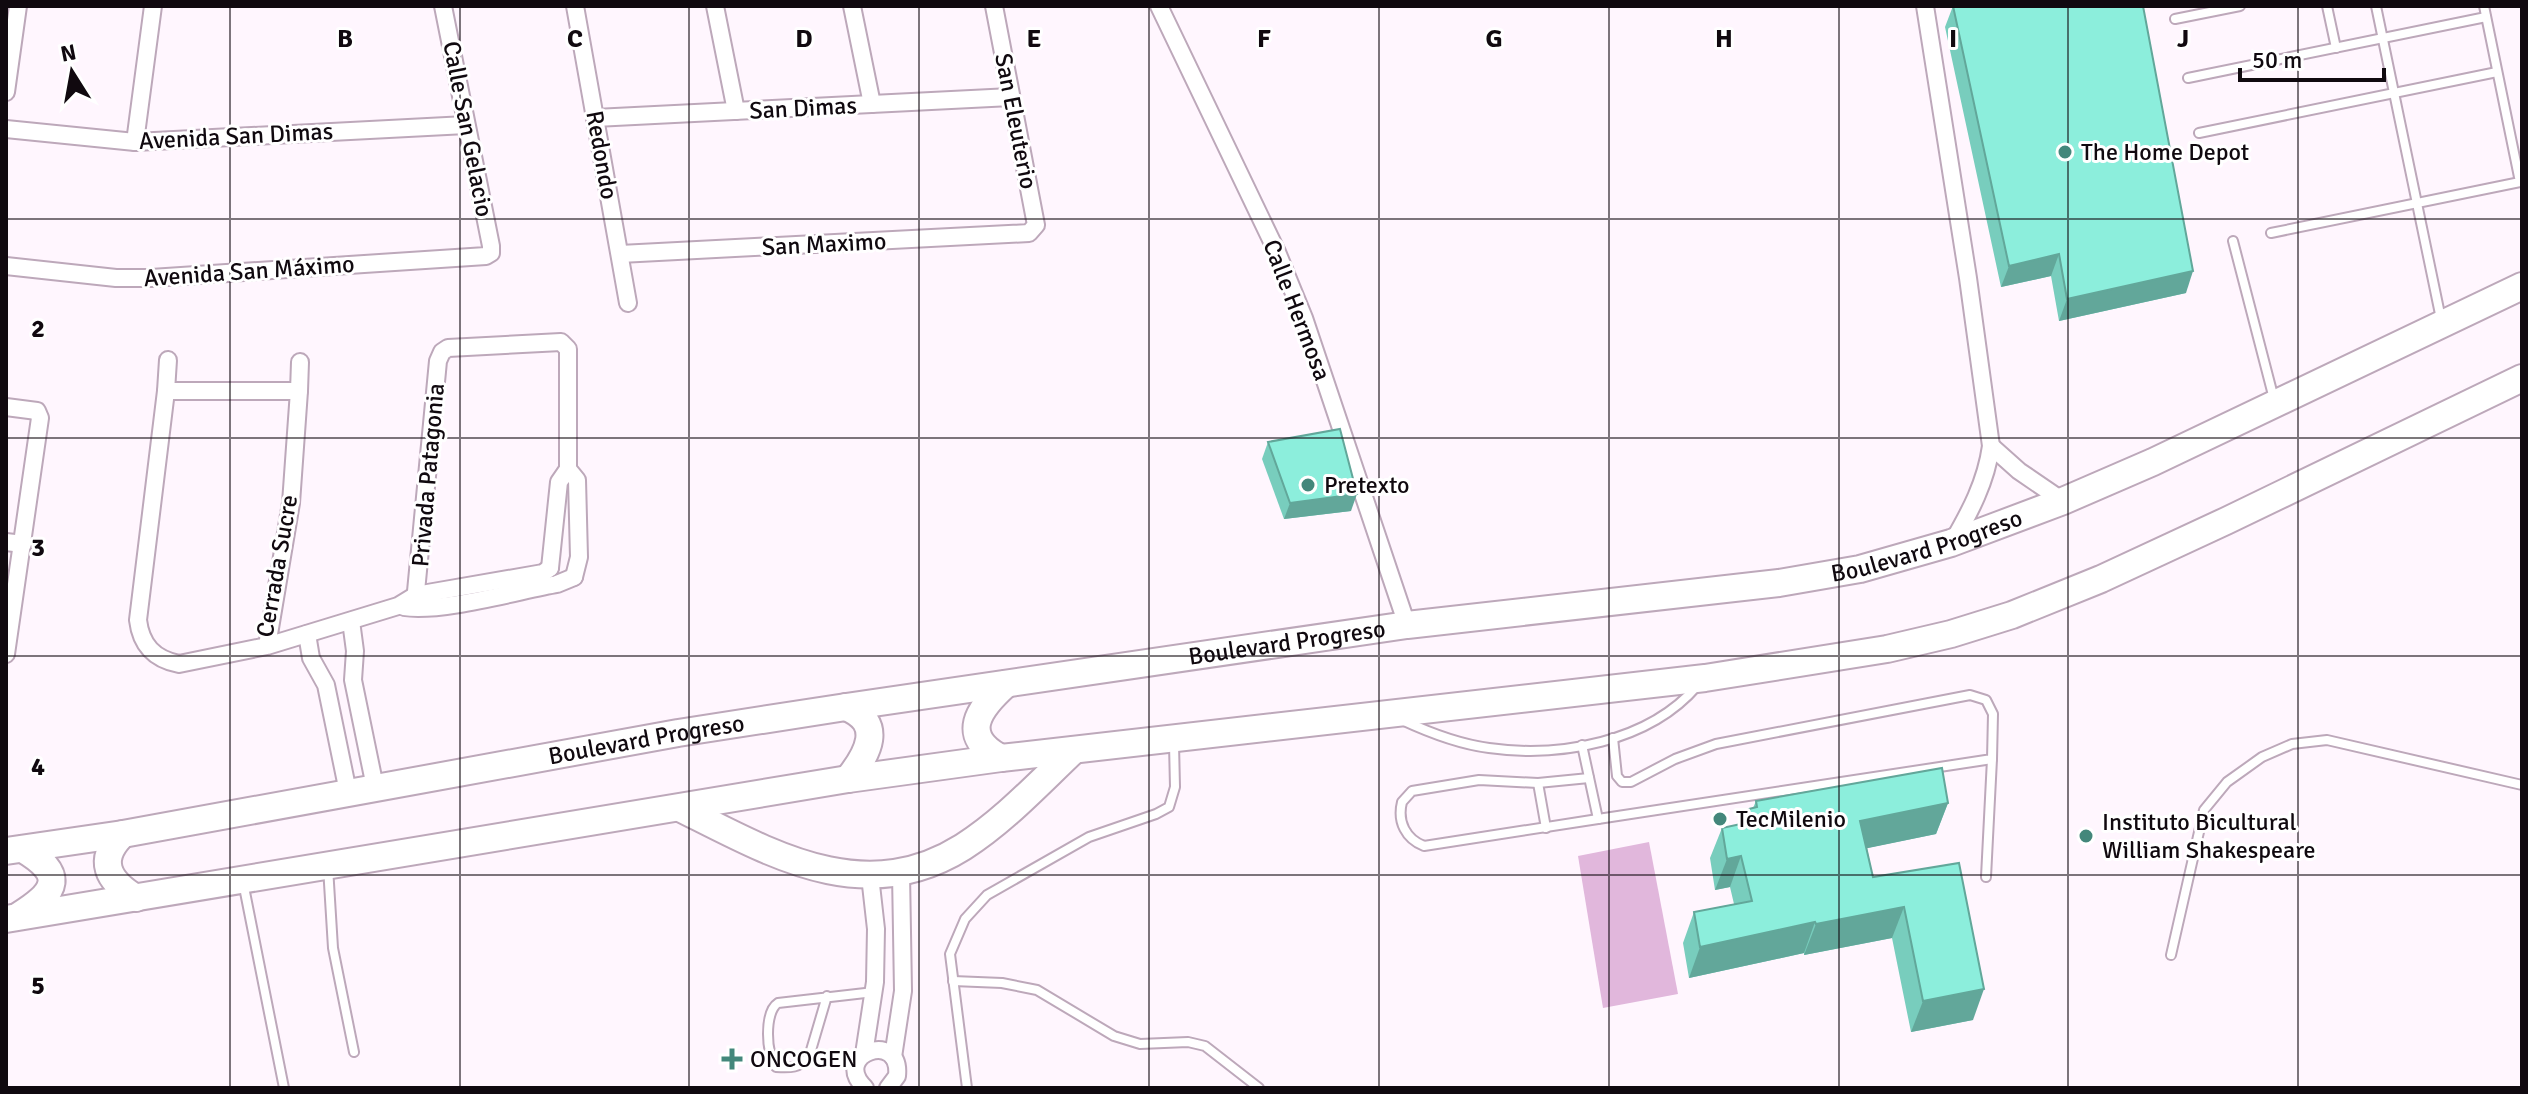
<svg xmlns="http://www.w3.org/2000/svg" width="2528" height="1094" font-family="Signika,sans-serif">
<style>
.green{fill:#e1b7dc}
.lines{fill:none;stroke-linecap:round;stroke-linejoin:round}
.service-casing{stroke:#bda8ba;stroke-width:12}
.minor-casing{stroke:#bda8ba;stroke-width:20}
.primary-casing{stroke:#bda8ba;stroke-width:30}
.service{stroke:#fff;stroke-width:8}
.minor{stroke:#fff;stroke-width:16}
.primary{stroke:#fff;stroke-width:26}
.wall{fill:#78cdbd}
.shaded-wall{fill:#62a79a}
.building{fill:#8ceedc;stroke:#62a79a;stroke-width:2}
.grid{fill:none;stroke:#10090f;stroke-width:2;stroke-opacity:0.55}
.poi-dot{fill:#43877b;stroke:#fff;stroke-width:3}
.labels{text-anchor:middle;stroke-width:6;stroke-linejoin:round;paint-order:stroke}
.street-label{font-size:24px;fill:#10090f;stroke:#fff}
.poi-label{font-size:24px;fill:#10090f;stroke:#fff;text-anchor:start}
.grid-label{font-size:26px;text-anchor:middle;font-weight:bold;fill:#10090f;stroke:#fff;stroke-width:6;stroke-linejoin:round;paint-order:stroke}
</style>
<rect width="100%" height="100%" fill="#fff6fe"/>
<path class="green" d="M 1649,842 L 1678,994 L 1603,1008 L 1578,856 Z"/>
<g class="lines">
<g class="service-casing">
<g id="service">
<path d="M 2327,6 L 2336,48"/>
<path d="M 2376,6 L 2441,319"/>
<path d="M 2175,19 L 2240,6"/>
<path d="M 2188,78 L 2486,17"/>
<path d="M 2199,133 L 2497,72"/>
<path d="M 2271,233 L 2520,182 L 2484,6"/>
<path d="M 2233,241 L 2274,399"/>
<path d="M 1402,720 C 1430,733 1458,744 1489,748 C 1560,758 1649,742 1697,686"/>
<path d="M 1582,745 L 1598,819 L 1992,759 L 1993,714 L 1986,700 L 1970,695 L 1716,744 L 1675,759 L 1631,782 L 1622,782 L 1617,776 L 1613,738"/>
<path d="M 1589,778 L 1538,783 L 1479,780 L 1412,791 L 1402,802 C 1397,822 1406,839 1424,846 L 1598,819"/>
<path d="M 1538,783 L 1546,828"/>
<path d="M 328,867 L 333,948 L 354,1052"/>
<path d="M 1986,877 L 1992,759"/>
<path d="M 243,882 L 284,1088"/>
<path d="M 2171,955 L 2204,810 L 2227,782 L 2262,757 L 2292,744 L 2327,740 L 2522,785"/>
<path d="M 953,981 L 1002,983 L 1037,990 L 1114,1036 L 1140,1044 L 1188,1042 L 1205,1046 L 1259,1088"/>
<path d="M 827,996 L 809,1057 C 799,1068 791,1068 776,1067 C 766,1055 764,1012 778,1003 L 874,992"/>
<path d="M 967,1088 L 950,954 L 965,919 L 987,895 L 1089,837 L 1156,814 L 1169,807 L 1175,787 L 1174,744"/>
</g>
</g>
<g class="minor-casing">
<g id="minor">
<path d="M 575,6 L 628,303"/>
<path d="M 715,6 L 736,111"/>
<path d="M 852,6 L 872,104"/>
<path d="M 1159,6 L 1277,252 L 1304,318 L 1407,625"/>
<path d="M 1925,6 L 1968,278 L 1991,446 C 1986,482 1970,512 1952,543"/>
<path d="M 6,92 L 18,6"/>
<path d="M 595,118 L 1011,97"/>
<path d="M 6,129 L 135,142 L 466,125"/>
<path d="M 135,142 L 153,6"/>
<path d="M 620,254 L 1029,233 L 1036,225 L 994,6"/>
<path d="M 6,266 L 116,278 L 151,278 L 486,256 L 491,253 L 491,246 L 443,6"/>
<path d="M 166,391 L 168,360"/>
<path d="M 299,391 L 300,362"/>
<path d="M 6,407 L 37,411 L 40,418 L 6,654"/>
<path d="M 1991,446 L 2019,471 L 2063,501"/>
<path d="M 6,542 L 23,544"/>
<path d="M 550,568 L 559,482 L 568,469"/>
<path d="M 415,602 L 438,361 L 442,352 L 448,348 L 561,342 L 568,349 L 568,469 L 577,480 L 579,557 L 574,577"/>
<path d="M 404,607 C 440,613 518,591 557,584 L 574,577"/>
<path d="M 351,621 L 355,651 L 353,680 L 375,787"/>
<path d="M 307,634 L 311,658 L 326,685 L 348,792"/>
<path d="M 267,646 L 291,503 L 299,391 L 166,391 L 138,620 C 141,645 154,659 179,664 L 267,646 L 398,606 L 416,595 L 543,573 L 550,568"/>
<path d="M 864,1054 L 875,982 L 876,929 L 870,876"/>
<path d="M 893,1057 L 903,991 L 901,873"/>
<path d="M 865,1088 C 830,1054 902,1029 897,1076 L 888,1088"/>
</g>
</g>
<g class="primary-casing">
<g id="primary">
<path d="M 846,707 C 885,723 868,754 848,779"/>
<path d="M 1001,758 C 959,736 978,709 1006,684"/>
<path d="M 680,808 C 772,854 864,909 963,847 C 1004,821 1039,783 1074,750"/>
<path d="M 123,834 C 96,860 108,881 136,898"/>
<path id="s1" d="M 6,851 L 123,834 L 678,733 L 846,707 L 1407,625 L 1779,583 L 1860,569 L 1951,543 L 2063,501 L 2153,462 L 2522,286"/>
<path d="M 20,915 C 58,891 65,874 23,849"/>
<path d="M 6,919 L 848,779 L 1001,758 L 1705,678 L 1887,649 L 1951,634 L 2012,615 L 2101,579 L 2226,521 L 2522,378"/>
</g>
</g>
<use href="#service" class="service"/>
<use href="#minor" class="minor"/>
<use href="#primary" class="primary"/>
</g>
<g class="wall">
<path d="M 1953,6 L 2186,293 L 2059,321 L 2051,276 L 2001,287 L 1945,27 Z"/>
<path d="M 1268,442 L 1351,511 L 1284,519 L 1262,459 Z"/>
<path d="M 1756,801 L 1948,803 L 1936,834 L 1867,848 L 1873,877 L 1959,863 L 1973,1020 L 1911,1032 L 1892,938 L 1804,955 L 1804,953 L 1689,978 L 1683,943 L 1694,912 L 1734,904 L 1730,887 L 1715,890 L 1710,858 L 1722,828 L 1740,824 L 1745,810 L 1753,808 Z"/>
</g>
<g class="shaded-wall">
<path d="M 2059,254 L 2051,276 L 2001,287 L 2009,266 Z"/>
<path d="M 2193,271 L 2186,293 L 2059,321 L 2067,299 Z"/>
<path d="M 1357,494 L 1351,511 L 1284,519 L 1290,503 Z"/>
<path d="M 1948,803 L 1936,834 L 1849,852 L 1860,821 Z"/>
<path d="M 1741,856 L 1730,887 L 1715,890 L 1727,859 Z"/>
<path d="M 1904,907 L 1892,938 L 1804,955 L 1816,924 Z"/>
<path d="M 1815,922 L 1804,953 L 1689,978 L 1700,947 Z"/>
<path d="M 1984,989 L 1973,1020 L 1911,1032 L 1923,1001 Z"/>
</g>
<g class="building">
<path d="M 1953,6 L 2143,6 L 2193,271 L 2067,299 L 2059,254 L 2009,266 Z"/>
<path d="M 1340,429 L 1357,494 L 1290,503 L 1268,442 Z"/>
<path d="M 1942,768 L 1948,803 L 1860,821 L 1873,877 L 1959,863 L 1984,989 L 1923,1001 L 1904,907 L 1816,924 L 1815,922 L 1700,947 L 1694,912 L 1752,901 L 1741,856 L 1727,859 L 1722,828 L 1750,822 L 1745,810 L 1757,807 L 1756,801 Z"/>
</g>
<path class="grid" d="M 230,6 L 230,1088M 460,6 L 460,1088M 689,6 L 689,1088M 919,6 L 919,1088M 1149,6 L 1149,1088M 1379,6 L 1379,1088M 1609,6 L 1609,1088M 1839,6 L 1839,1088M 2068,6 L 2068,1088M 2298,6 L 2298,1088M 6,219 L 2522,219M 6,438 L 2522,438M 6,656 L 2522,656M 6,875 L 2522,875"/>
<g class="poi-dot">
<circle cx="2065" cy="152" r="8"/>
<circle cx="1308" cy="485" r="8"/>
<circle cx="1720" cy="819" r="8"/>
<circle cx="2086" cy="836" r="8"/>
<path d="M728 1047h8v8h8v8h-8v8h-8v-8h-8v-8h8z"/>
</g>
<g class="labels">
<g class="street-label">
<text transform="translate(803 108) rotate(-3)" y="8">San Dimas</text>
<text transform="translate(1016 121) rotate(79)" y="8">San Eleuterio</text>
<text transform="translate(468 129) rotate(79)" y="8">Calle San Gelacio</text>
<text transform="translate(236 136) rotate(-3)" y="8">Avenida San Dimas</text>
<text transform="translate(602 155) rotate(80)" y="8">Redondo</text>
<text transform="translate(824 244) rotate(-3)" y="8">San Maximo</text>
<text transform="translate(249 271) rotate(-4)" y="8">Avenida San Máximo</text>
<text transform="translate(1297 310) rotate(69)" y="8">Calle Hermosa</text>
<text transform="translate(428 475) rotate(-85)" y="8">Privada Patagonia</text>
<text dy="8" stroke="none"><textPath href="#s1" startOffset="1946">Boulevard Progreso</textPath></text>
<text transform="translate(277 566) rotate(-80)" y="8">Cerrada Sucre</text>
<text dy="8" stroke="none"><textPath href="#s1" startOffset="1298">Boulevard Progreso</textPath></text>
<text dy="8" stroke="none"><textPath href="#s1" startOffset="650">Boulevard Progreso</textPath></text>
</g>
<g class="poi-label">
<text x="2081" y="160">The Home Depot</text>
<text x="1324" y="493">Pretexto</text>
<text x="1736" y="827">TecMilenio</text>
<text x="2102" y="830">Instituto Bicultural<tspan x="2102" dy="28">William Shakespeare</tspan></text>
<text x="750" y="1067">ONCOGEN</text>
</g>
</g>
<g class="grid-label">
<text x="345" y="47">B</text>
<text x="575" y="47">C</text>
<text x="804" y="47">D</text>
<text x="1034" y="47">E</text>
<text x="1264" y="47">F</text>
<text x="1494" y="47">G</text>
<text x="1724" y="47">H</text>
<text x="1953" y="47">I</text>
<text x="2183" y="47">J</text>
<text x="38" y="337">2</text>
<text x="38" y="556">3</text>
<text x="38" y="775">4</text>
<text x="38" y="994">5</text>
</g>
<rect width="2528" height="1094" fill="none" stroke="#10090f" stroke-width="16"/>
<g transform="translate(72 72) rotate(349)" stroke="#ffffff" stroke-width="6" paint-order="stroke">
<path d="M0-6L14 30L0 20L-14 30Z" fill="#10090f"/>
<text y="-12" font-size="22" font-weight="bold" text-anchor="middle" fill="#10090f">N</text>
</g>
<path d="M2240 68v12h144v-12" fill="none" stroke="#10090f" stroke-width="4"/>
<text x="2252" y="68" font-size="24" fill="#10090f" stroke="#ffffff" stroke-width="6" paint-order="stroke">50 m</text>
</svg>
